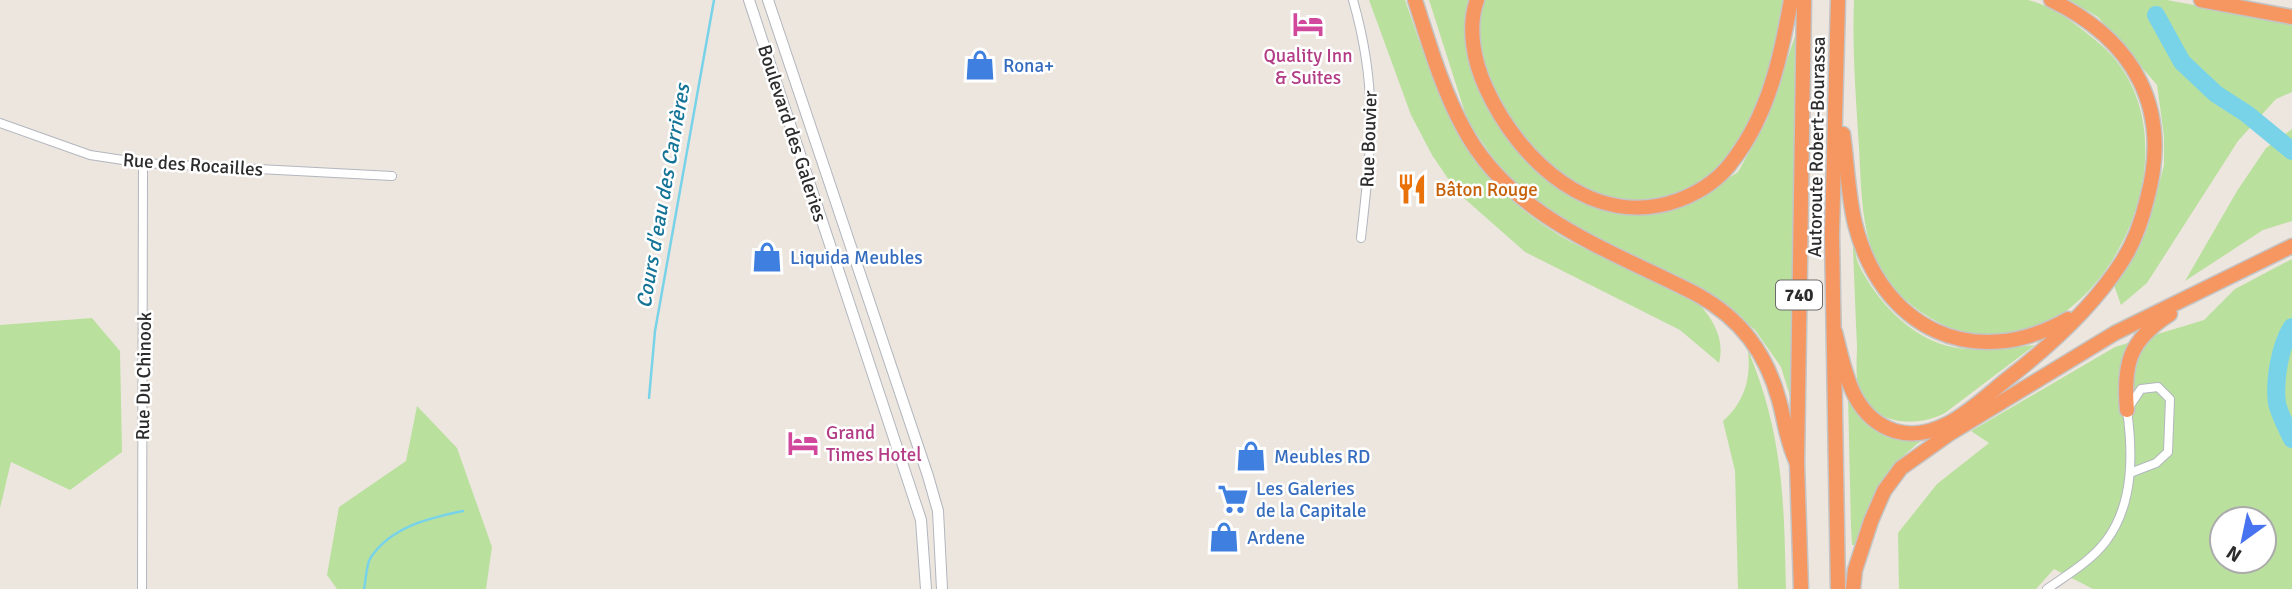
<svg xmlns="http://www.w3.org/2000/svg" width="2292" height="589" font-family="Signika,sans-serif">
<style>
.green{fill:#bae09e;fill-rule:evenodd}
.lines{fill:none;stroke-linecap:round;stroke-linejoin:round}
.stream{stroke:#78d3e9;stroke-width:2.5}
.river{stroke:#78d3e9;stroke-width:18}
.minor-casing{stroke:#b2b6be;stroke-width:10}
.tertiary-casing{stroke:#b2b6be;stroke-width:12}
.motorway-casing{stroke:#c4c4c4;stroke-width:17}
.minor{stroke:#fff;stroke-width:8}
.tertiary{stroke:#fff;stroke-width:10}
.motorway{stroke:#f69660;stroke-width:14}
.labels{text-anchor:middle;stroke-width:5;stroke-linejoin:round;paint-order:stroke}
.shield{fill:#fff;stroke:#6b6b6b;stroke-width:2}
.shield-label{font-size:18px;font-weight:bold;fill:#2c2c2c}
.hotel-label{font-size:19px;fill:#b23c85;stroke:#fff}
.shop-label{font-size:19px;fill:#366cbe;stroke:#fff;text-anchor:start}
.street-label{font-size:19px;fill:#2c2c2c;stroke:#fff}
.food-label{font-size:19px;fill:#c56008;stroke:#fff;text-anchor:start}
.water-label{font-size:21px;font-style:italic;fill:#147497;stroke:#fff}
</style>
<rect width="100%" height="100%" fill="#ede6df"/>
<g class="green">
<path d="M 1369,0 L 1405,0 C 1439,98 1465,179 1559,235 C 1603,261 1654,276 1698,303 C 1714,320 1725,340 1719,363 L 1680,330 L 1525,252 L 1457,192 L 1432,155 L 1411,115 Z"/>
<path d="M 1429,0 L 1472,0 L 1470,56 L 1487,106 L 1522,158 L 1559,189 L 1595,208 L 1651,214 L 1694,201 L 1738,172 L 1767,120 L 1795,36 L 1793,406 L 1781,367 L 1755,330 L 1725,304 L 1682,280 L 1580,231 L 1541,208 L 1498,165 L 1468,122 Z"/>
<path d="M 1484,0 L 1784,0 C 1771,54 1764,120 1724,163 C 1689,200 1629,213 1583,189 C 1525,159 1462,67 1484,0 Z"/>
<path d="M 1854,0 C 1896,0 1938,0 1981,0 C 1995,0 2014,0 2028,0 C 2054,6 2081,28 2100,44 C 2220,148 2080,403 1936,321 C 1908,306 1885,284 1873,253 C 1861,221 1861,182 1859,148 C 1856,99 1852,49 1854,0 Z"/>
<path d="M 2069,0 L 2167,0 L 2292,23 L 2292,92 L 2276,99 L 2238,141 L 2147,283 L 2121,305 L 2114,285 L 2146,232 L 2164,165 L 2164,136 L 2157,85 L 2098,17 Z"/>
<path d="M 2292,129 L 2292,221 L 2263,230 L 2185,281 L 2237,191 L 2266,148 Z"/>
<path d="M 1852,228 C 1854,239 1854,254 1859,265 C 1875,299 1910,337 1948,346 C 1977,353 2006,348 2035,345 L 1945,413 C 1916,428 1872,426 1859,388 C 1855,376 1857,358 1857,346 C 1855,306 1854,267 1852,228 Z"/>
<path d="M 2292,259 L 2292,589 L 2093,589 L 2054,569 L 2036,589 L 1899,589 L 1898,533 L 1937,484 L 1989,443 L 1971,431 L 2115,347 L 2204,320 L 2235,289 ZM 2222,519 L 2264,519 L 2264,561 L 2222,561 Z"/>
<path d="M 92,318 L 120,351 L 122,452 L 70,490 L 11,462 L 0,508 L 0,325 Z"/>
<path d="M 1748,350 C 1783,434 1784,499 1786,589 L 1738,589 L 1735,471 L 1723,421 C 1745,401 1751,379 1748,350 Z"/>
<path d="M 1848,396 C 1862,426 1887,442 1921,441 C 1878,475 1872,494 1856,545 L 1852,545 L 1851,528 Z"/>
<path d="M 417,406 L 457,448 L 492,547 L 486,589 L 337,589 L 327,575 L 339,507 L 406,461 Z"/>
</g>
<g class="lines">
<g class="stream">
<path d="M 649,398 L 655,331 L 714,0"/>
<path d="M 364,589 C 366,580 366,564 371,557 C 392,526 430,518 463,511"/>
</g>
<g class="river">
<path d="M 2156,15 L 2182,62 L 2216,94 L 2247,114 L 2292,151"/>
<path d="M 2292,327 C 2280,345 2274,381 2277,403 C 2279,414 2287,428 2292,439"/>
</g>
<g class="minor-casing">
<g id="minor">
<path d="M 1353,0 C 1379,91 1371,147 1361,238"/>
<path d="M 0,123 L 90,155 L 143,163 L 392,176"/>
<path d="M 142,589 L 143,163"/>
<path d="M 2047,589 C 2067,575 2091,561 2106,541 C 2134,504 2133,453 2127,410 L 2141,389 L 2158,387 L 2170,399 L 2168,452 L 2156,463 L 2130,473"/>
</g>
</g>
<g class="tertiary-casing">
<g id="tertiary">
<path d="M 749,0 L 921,520 L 926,589"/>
<path d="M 768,0 L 928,476 L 938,511 L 942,589"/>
</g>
</g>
<g class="motorway-casing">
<g id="motorway">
<path d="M 1415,0 C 1429,43 1442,89 1464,129 C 1512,219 1613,251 1698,295 C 1741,319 1766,353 1779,400 C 1785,422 1787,443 1797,463"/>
<path d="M 1477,0 C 1467,28 1474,62 1486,88 C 1519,161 1594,231 1679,200 C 1700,192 1721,178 1734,159 C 1769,113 1781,56 1791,0"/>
<path d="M 1838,0 L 1832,234 L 1838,589"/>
<path d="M 2201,0 L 2292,17"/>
<path d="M 1843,134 C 1847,163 1848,195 1855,224 C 1881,328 1973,373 2068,319"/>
<path d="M 1835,332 C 1845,370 1851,417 1895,431 C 1938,444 1976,404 2006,380 C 2049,347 2092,308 2121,263 C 2133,245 2142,220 2147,199 C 2172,108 2134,40 2051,0"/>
<path d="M 2127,410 C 2123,364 2129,340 2170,314"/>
<path d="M 1801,589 L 1797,463 L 1804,0"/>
<path d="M 1853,589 L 1855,570 L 1871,521 L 1884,491 L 1901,468 L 1949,434 L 2115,333 L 2292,246"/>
</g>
</g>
<use href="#minor" class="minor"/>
<use href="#tertiary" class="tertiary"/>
<use href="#motorway" class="motorway"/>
</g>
<defs>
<g id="hotel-bare" transform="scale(2.415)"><path d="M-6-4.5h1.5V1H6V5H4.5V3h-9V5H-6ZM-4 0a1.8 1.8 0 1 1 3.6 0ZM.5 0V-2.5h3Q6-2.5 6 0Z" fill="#d1479c" stroke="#fff" stroke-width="2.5" paint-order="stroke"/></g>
<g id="shop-bare" transform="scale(2.415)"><path d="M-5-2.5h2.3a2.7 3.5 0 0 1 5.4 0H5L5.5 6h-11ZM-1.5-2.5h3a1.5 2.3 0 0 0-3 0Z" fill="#3f7fe0" stroke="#fff" stroke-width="2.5" paint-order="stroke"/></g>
<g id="restaurant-bare" transform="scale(2.415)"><path d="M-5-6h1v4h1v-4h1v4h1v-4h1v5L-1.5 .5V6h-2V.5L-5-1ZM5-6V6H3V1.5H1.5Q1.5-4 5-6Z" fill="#e8710a" stroke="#fff" stroke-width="2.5" paint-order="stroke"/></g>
<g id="supermarket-bare" transform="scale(2.415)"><path d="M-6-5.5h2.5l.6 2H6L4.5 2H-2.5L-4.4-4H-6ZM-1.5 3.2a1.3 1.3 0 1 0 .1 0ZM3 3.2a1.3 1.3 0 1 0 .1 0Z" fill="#3f7fe0" stroke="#fff" stroke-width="2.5" paint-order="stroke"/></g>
</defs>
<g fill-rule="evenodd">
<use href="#hotel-bare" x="1308" y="24"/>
<use href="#shop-bare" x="980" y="65"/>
<use href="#restaurant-bare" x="1412" y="189"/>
<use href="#shop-bare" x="767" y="257"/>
<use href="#hotel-bare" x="803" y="443"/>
<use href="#shop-bare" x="1251" y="456"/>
<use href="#supermarket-bare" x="1233" y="499"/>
<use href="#shop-bare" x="1224" y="537"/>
</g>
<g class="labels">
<rect class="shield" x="1776" y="280.5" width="46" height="29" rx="5"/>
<g class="shield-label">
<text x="1799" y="301">740</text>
</g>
<g class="hotel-label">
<text x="1308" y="62">Quality Inn<tspan x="1308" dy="22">&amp; Suites</tspan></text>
<text x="826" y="439" text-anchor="start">Grand<tspan x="826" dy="22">Times Hotel</tspan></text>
</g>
<g class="shop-label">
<text x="1003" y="72">Rona+</text>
<text x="790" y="264">Liquida Meubles</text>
<text x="1274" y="463">Meubles RD</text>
<text x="1256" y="495">Les Galeries<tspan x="1256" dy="22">de la Capitale</tspan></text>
<text x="1247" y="544">Ardene</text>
</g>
<g class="street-label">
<text transform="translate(793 133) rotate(72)" y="7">Boulevard des Galeries</text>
<text transform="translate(1368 139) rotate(-88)" y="7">Rue Bouvier</text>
<text transform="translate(1816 147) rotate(-89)" y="7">Autoroute Robert-Bourassa</text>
<text transform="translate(193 164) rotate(4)" y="7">Rue des Rocailles</text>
<text transform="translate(143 376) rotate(-89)" y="7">Rue Du Chinook</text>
</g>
<g class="food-label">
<text x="1435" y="196">Bâton Rouge</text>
</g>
<g class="water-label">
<text transform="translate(663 196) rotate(-80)" y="7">Cours d'eau des Carrières</text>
</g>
</g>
<g transform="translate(2243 540) rotate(213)"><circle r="33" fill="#ffffff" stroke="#ababab" stroke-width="2"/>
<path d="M0-5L12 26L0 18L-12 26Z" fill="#4773f1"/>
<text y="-10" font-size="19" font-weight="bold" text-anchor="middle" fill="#2c2c2c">N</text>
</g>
</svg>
